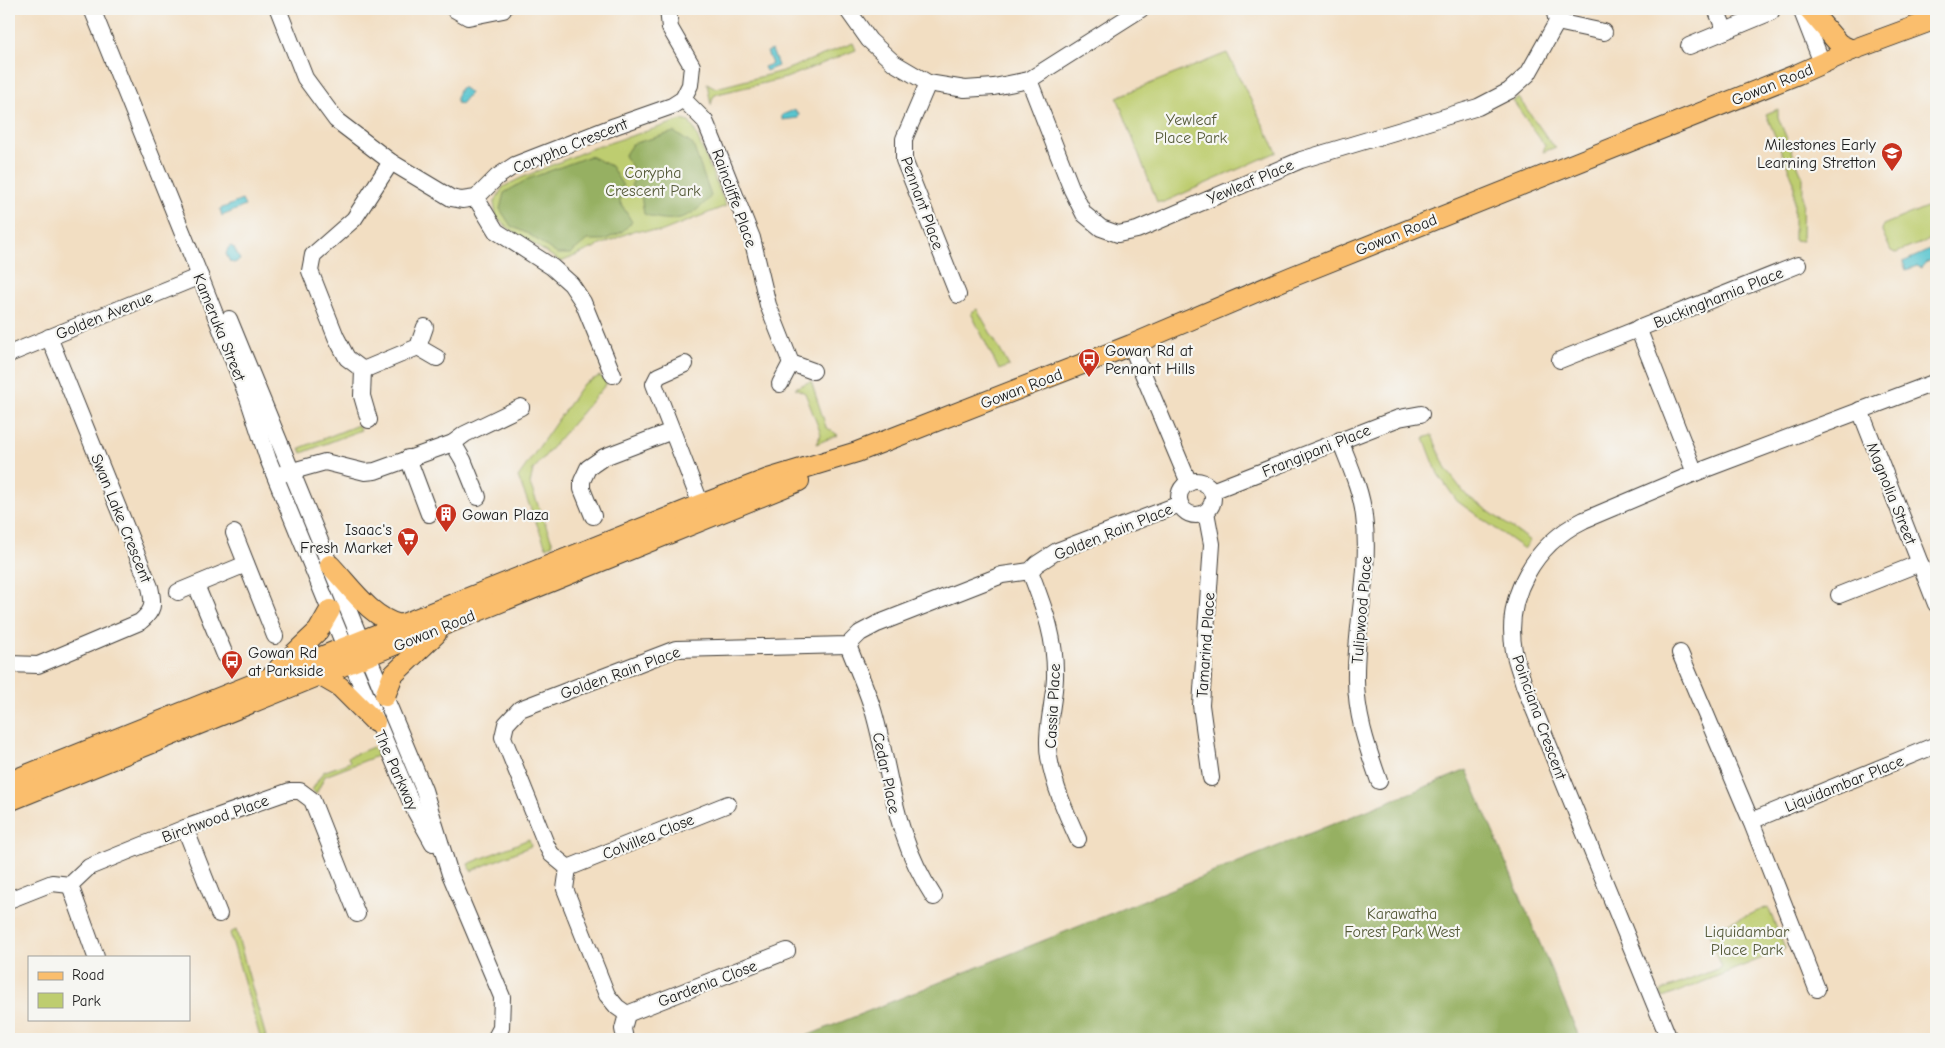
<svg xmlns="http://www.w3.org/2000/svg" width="1945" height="1048" font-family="'Comic Neue',sans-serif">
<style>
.green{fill:#becd6f;stroke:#6d7446}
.forest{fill:#96b062;stroke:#59663f}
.water{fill:#59c5cf;stroke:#3a7076}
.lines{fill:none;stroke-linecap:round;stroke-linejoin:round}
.minor-casing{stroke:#3c3935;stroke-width:18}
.major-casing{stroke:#3c3935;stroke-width:22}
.minor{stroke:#fff;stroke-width:16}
.major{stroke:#fabe6d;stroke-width:20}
.labels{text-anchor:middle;stroke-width:4.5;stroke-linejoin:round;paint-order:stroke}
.street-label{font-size:16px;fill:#1c1c1c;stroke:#f6f6f2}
.park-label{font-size:16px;fill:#555a39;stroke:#f6f6f2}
.poi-label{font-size:16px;fill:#1c1c1c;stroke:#f6f6f2;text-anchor:start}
</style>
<rect width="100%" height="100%" fill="#f6f6f2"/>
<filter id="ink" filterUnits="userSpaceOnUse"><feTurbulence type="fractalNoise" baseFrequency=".02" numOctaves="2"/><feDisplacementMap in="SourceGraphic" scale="10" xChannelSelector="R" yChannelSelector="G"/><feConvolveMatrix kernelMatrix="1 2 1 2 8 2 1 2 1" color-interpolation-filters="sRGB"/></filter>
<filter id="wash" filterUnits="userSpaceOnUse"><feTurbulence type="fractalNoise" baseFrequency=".0096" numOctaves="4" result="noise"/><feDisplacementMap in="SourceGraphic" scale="20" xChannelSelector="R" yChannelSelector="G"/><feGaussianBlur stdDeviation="1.12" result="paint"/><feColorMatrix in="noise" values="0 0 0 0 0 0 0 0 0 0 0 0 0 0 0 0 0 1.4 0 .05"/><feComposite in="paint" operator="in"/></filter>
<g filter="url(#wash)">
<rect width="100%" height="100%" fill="#f2dec2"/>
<g class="green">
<path d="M 853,43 L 856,50 L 786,78 L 717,94 L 713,97 L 711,105 L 707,83 L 716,88 L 783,71 Z"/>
<path d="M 1227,53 L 1277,152 L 1164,202 L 1157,202 L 1117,97 Z"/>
<path d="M 1519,98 L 1551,143 L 1556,147 L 1543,152 L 1545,146 L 1513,101 Z"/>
<path d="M 1778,109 L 1778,117 L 1803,178 L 1802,241 L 1794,240 L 1794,182 L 1766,114 Z"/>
<path d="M 682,120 L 689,122 L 694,129 L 726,206 L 660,232 L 635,230 L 561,262 L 507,227 L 496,216 L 494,203 L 503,187 L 521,178 L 593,148 Z"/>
<path d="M 1936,203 L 1936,237 L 1896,253 L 1891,251 L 1882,231 L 1883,225 Z"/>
<path d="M 977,309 L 1009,366 L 999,370 L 971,313 Z"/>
<path d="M 600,376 L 607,383 L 533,470 L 530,484 L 553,544 L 546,547 L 518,477 L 583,384 Z"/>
<path d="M 811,381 L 826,427 L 838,435 L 816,444 L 821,434 L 805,393 L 795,388 Z"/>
<path d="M 358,425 L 361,430 L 302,453 L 300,448 Z"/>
<path d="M 1432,435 L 1446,469 L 1466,495 L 1530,541 L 1524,549 L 1457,501 L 1438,474 L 1424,438 Z"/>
<path d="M 373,747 L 377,756 L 325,776 L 316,794 L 312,790 L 323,772 L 350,762 L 348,757 Z"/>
<path d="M 529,839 L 531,846 L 471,871 L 468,864 Z"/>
<path d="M 1768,907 L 1785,949 L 1663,998 L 1661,991 L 1722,967 L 1708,931 Z"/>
<path d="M 236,930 L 266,1037 L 260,1037 L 230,933 Z"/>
</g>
<g class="forest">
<path d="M 674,132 L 693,145 L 711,196 C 692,219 672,225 644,214 L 641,195 L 631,186 L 637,173 L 624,156 L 632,144 Z"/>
<path d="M 590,156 L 611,166 L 623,186 L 620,202 L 632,222 L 622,232 L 604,240 L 587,240 L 570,254 L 557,254 L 530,235 L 511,226 L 500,209 L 504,193 L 528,179 Z"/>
<path d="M 1467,770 L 1580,1039 L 799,1039 Z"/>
</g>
<g class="water">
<path d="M 772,50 L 778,66 L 766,71 L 764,67 L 772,64 L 767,52 Z"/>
<path d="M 460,88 L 464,88 L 470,93 L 461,104 L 457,103 L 456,98 Z"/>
<path d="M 794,110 L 799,114 L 798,118 L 782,120 L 782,115 Z"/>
<path d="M 242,200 L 245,206 L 222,216 L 220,209 Z"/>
<path d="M 231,246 L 234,248 L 240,260 L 234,263 L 230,262 L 226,254 L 228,248 Z"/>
<path d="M 1932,249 L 1936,258 L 1925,263 L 1921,268 L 1917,266 L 1906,270 L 1903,262 Z"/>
</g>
</g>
<g filter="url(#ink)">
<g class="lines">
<g class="minor-casing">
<g id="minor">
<path d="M 92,9 L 200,276 L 248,398 L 268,459 L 345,647"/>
<path d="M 278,9 L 305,78 L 336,120 L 391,162 L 451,198 L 462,200 L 476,198 L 497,177 L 515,165 L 615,126 L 672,106 L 683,99 L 690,85 L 692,66 L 670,28 L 668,9"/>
<path d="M 454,9 L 468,17 L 503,10"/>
<path d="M 847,9 L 869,40 L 894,63 L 928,83 L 965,89 L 994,87 L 1029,80 L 1141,9"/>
<path d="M 1716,9 L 1725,31"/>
<path d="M 1801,9 L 1822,63"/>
<path d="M 1557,22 L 1604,32"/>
<path d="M 1689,46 L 1771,12"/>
<path d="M 1029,80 L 1072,190 L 1084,214 L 1101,228 L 1118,234 L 1137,230 L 1301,160 L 1478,107 L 1509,91 L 1528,74 L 1557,22 L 1554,9"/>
<path d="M 928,83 L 904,139 L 904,160 L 958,295"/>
<path d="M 683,99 L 705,121 L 715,145 L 752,238 L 768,305 L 791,363 L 813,371"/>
<path d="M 476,198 L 496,231 L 552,267 L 571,284 L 583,302 L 613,375"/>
<path d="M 229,319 L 361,641"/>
<path d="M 1638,328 L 1695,473"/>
<path d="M 1131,345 L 1189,483"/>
<path d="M 418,347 L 437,358"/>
<path d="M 9,354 L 200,276"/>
<path d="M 1560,360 L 1798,265"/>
<path d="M 685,364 L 658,376 L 654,384 L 705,515"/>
<path d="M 363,370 L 418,347 L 425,327"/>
<path d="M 780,384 L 791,363"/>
<path d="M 1860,410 L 1936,604"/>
<path d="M 369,420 L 362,396 L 363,370 L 347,358 L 336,337 L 310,271 L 313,255 L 354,219 L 391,162"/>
<path d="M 1340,440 C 1349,464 1361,489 1364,516 C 1371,568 1356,622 1356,674 C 1355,712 1367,747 1379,781"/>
<path d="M 453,443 L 463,460 L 478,497"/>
<path d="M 408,458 L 429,514"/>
<path d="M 282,474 L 325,462 L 365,472 L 375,471 L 453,443 L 465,434 L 521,407"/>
<circle cx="1196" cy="498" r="17"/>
<path d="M 1212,491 L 1399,418 L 1421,414"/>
<path d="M 1206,512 L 1212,544 L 1201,705 L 1211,778"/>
<path d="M 593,516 L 582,489 L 582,481 L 588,468 L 604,457 L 672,431"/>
<path d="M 234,533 L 275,636"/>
<path d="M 1030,571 C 1044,608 1056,637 1055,678 C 1054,704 1045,731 1049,757 C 1054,786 1066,813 1078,839"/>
<path d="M 196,585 L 225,655"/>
<path d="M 178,592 L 246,564"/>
<path d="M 1839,595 L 1920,563"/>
<path d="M 848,645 C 857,669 869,693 875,717 C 893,784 894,836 934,897"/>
<path d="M 1680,653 L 1751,821 L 1817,989"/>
<path d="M 368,656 L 424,790 L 450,874 L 502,997 L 501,1028 L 495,1039"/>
<path d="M 352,663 L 414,809 L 433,843"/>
<path d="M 9,664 L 38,665 L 140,622 C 154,610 154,605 150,587 L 49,337"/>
<path d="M 1751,821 L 1936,745"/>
<path d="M 185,828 L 219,914"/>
<path d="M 568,868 L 728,804"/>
<path d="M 70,885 L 96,957"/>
<path d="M 9,900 L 52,883 L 70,885 L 89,867 L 185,828 L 290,791 L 300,791 L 312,800 L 357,914"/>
<path d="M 627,1014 L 787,951"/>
<path d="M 625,1039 L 623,1029 L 627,1014 L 617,1007 L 607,995 L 565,889 L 568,868 L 551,854 L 546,844 L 503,737 L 506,724 L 520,709 L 676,649 L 848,645 L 860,633 L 877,624 L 1002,575 L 1030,571 L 1037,564 L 1057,551 L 1180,504"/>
<path d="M 1669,1039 L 1524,685 C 1521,674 1516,662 1514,651 C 1504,596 1535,544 1584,520 L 1695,473 L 1936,382"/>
</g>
</g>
<g class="major-casing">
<g id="major">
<path d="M 1809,9 L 1839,44 L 1852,50"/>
<path d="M 330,565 C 351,587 370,617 400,625"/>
<path d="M 279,668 L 318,631 L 330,610"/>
<path d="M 321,676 L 340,687 L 375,722"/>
<path d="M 385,696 L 393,675 L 436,634"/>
<path d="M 9,782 L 700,505 L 768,479 L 857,452 L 1131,345 L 1291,277 L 1798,74 L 1852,50 L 1936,19"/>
<path d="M 9,801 L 799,481"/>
</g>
</g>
<use href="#minor" class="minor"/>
<use href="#major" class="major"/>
</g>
</g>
<defs>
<g id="school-pin" transform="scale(1.125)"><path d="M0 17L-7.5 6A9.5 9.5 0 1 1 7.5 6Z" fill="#c8321e" stroke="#f6f6f2"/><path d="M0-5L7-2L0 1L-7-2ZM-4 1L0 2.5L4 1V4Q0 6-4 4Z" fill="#fff"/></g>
<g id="bus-pin" transform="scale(1.125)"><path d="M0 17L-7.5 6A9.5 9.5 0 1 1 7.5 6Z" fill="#c8321e" stroke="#f6f6f2"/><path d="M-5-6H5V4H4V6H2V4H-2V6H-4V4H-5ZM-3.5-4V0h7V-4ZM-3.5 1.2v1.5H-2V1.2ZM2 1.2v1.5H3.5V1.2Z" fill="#fff"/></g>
<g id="building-pin" transform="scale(1.125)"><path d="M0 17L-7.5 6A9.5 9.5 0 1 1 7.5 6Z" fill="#c8321e" stroke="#f6f6f2"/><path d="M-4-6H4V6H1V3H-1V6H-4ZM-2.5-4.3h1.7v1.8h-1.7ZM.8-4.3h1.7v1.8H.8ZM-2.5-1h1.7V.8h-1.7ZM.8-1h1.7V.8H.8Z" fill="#fff"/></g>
<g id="supermarket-pin" transform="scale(1.125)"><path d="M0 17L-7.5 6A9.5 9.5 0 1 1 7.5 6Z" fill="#c8321e" stroke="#f6f6f2"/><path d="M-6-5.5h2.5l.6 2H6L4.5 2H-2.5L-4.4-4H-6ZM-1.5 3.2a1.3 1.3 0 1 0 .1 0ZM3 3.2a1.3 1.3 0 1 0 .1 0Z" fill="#fff"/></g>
</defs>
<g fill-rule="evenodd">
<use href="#school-pin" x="1892" y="153"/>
<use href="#bus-pin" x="1089" y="359"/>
<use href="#building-pin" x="446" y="514"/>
<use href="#supermarket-pin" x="408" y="538"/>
<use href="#bus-pin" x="232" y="661"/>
</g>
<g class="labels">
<g class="street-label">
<text transform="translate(1772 84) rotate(-22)" y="6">Gowan Road</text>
<text transform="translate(570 145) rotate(-22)" y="6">Corypha Crescent</text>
<text transform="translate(1250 181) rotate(-23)" y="6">Yewleaf Place</text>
<text transform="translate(735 198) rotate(70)" y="6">Raincliffe Place</text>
<text transform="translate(923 203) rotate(70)" y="6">Pennant Place</text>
<text transform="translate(1396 234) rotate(-22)" y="6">Gowan Road</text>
<text transform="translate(1718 297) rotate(-22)" y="6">Buckinghamia Place</text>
<text transform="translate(104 315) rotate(-22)" y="6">Golden Avenue</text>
<text transform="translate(220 327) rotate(68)" y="6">Kameruka Street</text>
<text transform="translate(1021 388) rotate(-21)" y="6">Gowan Road</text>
<text transform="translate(1316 450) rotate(-22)" y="6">Frangipani Place</text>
<text transform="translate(1892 493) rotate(68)" y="6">Magnolia Street</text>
<text transform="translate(122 518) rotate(68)" y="6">Swan Lake Crescent</text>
<text transform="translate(1113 531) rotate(-22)" y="6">Golden Rain Place</text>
<text transform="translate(1361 610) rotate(-85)" y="6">Tulipwood Place</text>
<text transform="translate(434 630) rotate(-22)" y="6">Gowan Road</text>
<text transform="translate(1205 645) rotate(-86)" y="6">Tamarind Place</text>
<text transform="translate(620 672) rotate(-20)" y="6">Golden Rain Place</text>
<text transform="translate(1052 706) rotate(-87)" y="6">Cassia Place</text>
<text transform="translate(1540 717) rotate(70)" y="6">Poinciana Crescent</text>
<text transform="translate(397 770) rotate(66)" y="6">The Parkway</text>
<text transform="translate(887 773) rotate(78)" y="6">Cedar Place</text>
<text transform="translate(1844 783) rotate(-22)" y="6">Liquidambar Place</text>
<text transform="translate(215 818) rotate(-20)" y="6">Birchwood Place</text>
<text transform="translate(648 836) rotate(-22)" y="6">Colvillea Close</text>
<text transform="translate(707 983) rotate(-21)" y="6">Gardenia Close</text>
</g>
<g class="park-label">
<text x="1191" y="125">Yewleaf<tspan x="1191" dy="18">Place Park</tspan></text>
<text x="653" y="178">Corypha<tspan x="653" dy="18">Crescent Park</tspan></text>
<text x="1402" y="919">Karawatha<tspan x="1402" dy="18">Forest Park West</tspan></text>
<text x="1747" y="937">Liquidambar<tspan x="1747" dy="18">Place Park</tspan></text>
</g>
<g class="poi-label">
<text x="1876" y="150" text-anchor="end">Milestones Early<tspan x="1876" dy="18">Learning Stretton</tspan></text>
<text x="1105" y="356">Gowan Rd at<tspan x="1105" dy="18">Pennant Hills</tspan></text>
<text x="462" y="520">Gowan Plaza</text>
<text x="392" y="535" text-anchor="end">Isaac's<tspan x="392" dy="18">Fresh Market</tspan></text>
<text x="248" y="658">Gowan Rd<tspan x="248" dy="18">at Parkside</tspan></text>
</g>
</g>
<rect width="1945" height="1048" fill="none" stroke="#f6f6f2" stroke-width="30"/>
<rect x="28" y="956" width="162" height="65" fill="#f6f6f2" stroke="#9f9f9c"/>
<rect x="38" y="972" width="25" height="8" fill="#fabe6d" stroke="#9f9f9c"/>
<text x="72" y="980" font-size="15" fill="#1c1c1c">Road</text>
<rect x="38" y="993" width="25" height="15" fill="#becd6f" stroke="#9f9f9c"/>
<text x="72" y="1006" font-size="15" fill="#1c1c1c">Park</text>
</svg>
